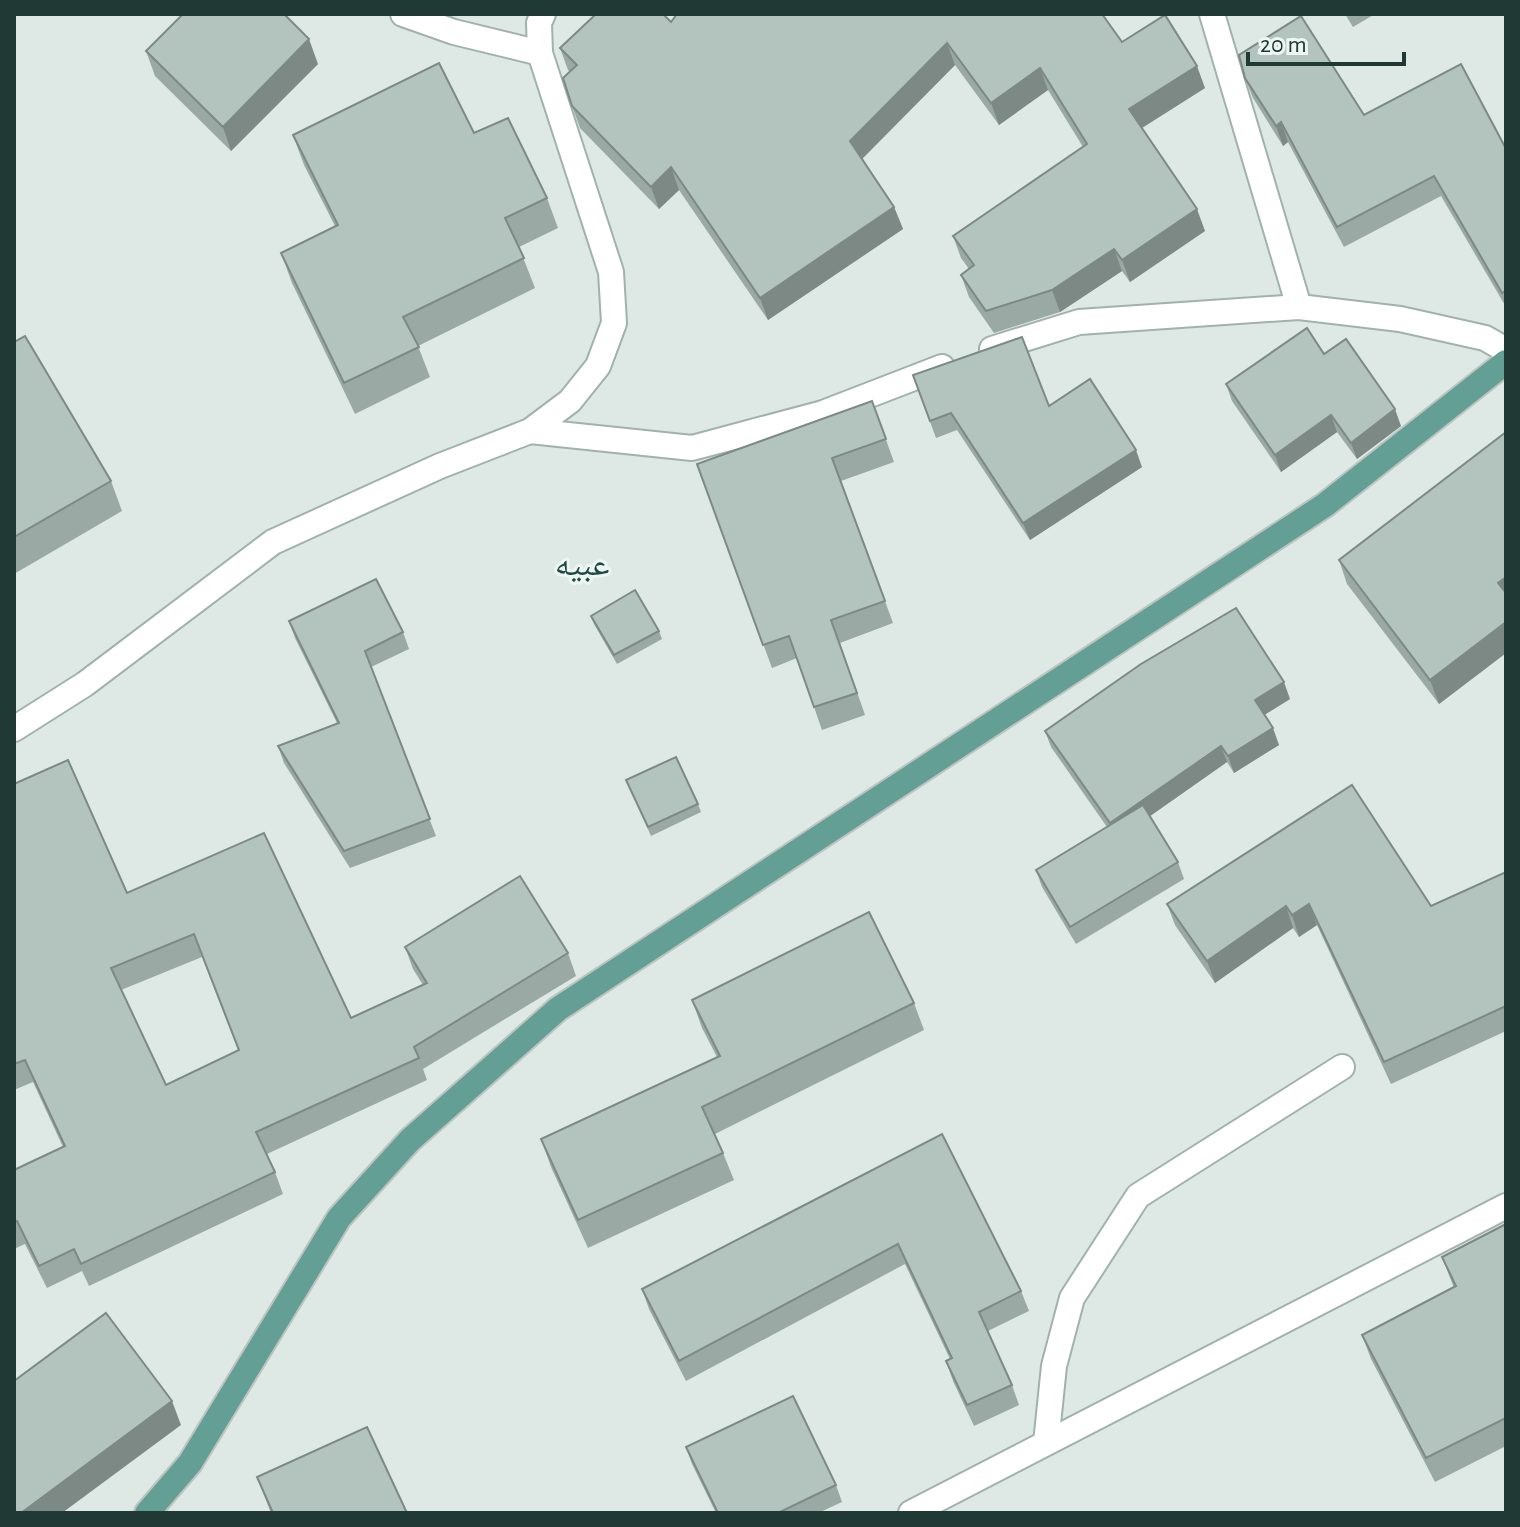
<svg xmlns="http://www.w3.org/2000/svg" width="1520" height="1527" font-family="'Alegreya Sans','Noto Naskh Arabic',sans-serif">
<style>
.lines{fill:none;stroke-linecap:round;stroke-linejoin:round}
.minor-casing{stroke:#a1b1ac;stroke-width:28}
.major-casing{stroke:#bcc4c2;stroke-width:28}
.minor{stroke:#fff;stroke-width:24}
.major{stroke:#639f94;stroke-width:24}
.wall{fill:#9aa9a3;fill-rule:evenodd}
.shaded-wall{fill:#7d8985}
.building{fill:#b3c4be;stroke:#7d8985;stroke-width:2;fill-rule:evenodd}
.labels{text-anchor:middle;stroke-width:6;stroke-linejoin:round;paint-order:stroke}
.quarter-label{font-size:34px;fill:#1c4a42;stroke:#eef6f3}
</style>
<rect width="100%" height="100%" fill="#dee9e5"/>
<g class="lines">
<g class="minor-casing">
<g id="minor">
<path d="M 403,14 L 454,32 L 540,53"/>
<path d="M 1212,14 L 1299,307"/>
<path d="M 992,349 L 1079,322 L 1299,307 L 1400,319 L 1485,338 L 1506,350"/>
<path d="M 530,431 L 692,448 L 823,413 L 942,367"/>
<path d="M 14,729 L 85,684 L 273,542 L 440,466 L 530,431 L 570,401 L 598,366 L 614,323 L 611,272 L 540,53 L 539,23 L 543,14"/>
<path d="M 1046,1443 L 1054,1366 L 1072,1298 L 1138,1196 L 1342,1067"/>
<path d="M 911,1513 L 1506,1206"/>
</g>
</g>
<g class="major-casing">
<path id="major" d="M 147,1513 L 190,1463 L 339,1218 L 410,1140 L 558,1009 L 1325,505 L 1506,362"/>
</g>
<use href="#minor" class="minor"/>
<use href="#major" class="major"/>
</g>
<g class="wall">
<path d="M 1345,14 L 1375,14 L 1353,27 Z"/>
<path d="M 671,22 L 1122,42 L 1205,88 L 1142,128 L 1205,231 L 1130,282 L 1122,271 L 1060,312 L 994,333 L 969,297 L 961,275 L 969,269 L 961,258 L 953,236 L 1083,147 L 1048,90 L 999,125 L 955,65 L 862,159 L 894,207 L 903,229 L 768,320 L 679,190 L 659,209 L 580,128 L 572,106 L 570,72 L 568,70 L 560,48 Z"/>
<path d="M 146,51 L 318,64 L 231,151 L 155,76 Z"/>
<path d="M 1245,78 L 1364,115 L 1504,145 L 1506,143 L 1506,307 L 1441,196 L 1344,247 L 1288,142 L 1283,146 L 1253,98 Z"/>
<path d="M 474,133 L 547,198 L 558,228 L 519,247 L 535,288 L 418,346 L 430,377 L 355,414 L 292,283 L 281,253 L 335,226 L 304,165 L 293,135 Z"/>
<path d="M 14,342 L 111,481 L 122,511 L 14,574 Z"/>
<path d="M 1324,354 L 1401,426 L 1357,459 L 1337,432 L 1281,472 L 1232,401 L 1226,384 Z"/>
<path d="M 913,375 L 1049,406 L 1142,467 L 1030,540 L 957,430 L 936,438 Z"/>
<path d="M 872,401 L 894,462 L 841,481 L 893,623 L 840,643 L 865,715 L 822,730 L 797,658 L 772,668 L 697,464 Z"/>
<path d="M 1506,432 L 1506,653 L 1439,704 L 1347,584 L 1339,560 Z"/>
<path d="M 591,616 L 659,631 L 662,639 L 617,664 L 594,624 Z"/>
<path d="M 289,621 L 403,632 L 409,649 L 371,667 L 436,836 L 350,868 L 284,763 L 278,746 L 337,723 L 295,638 Z"/>
<path d="M 1290,699 L 1264,715 L 1279,745 L 1234,773 L 1227,762 L 1150,816 L 1178,862 L 1184,879 L 1076,944 L 1042,887 L 1036,870 L 1107,827 L 1051,747 L 1045,731 Z"/>
<path d="M 626,780 L 698,804 L 701,812 L 651,836 Z"/>
<path d="M 14,784 L 127,893 L 351,1018 L 423,985 L 413,969 L 405,947 L 568,953 L 576,976 L 423,1069 L 427,1080 L 267,1154 L 275,1172 L 283,1194 L 89,1286 L 82,1271 L 47,1288 L 25,1244 L 14,1249 L 14,1170 L 63,1147 L 33,1082 L 14,1090 ZM 202,957 L 238,1050 L 166,1085 L 121,990 Z"/>
<path d="M 1506,872 L 1506,1031 L 1391,1084 L 1317,925 L 1299,937 L 1293,928 L 1215,983 L 1175,925 L 1167,904 L 1431,906 Z"/>
<path d="M 692,1000 L 914,1003 L 924,1030 L 715,1134 L 723,1153 L 734,1180 L 588,1248 L 551,1167 L 541,1139 L 717,1057 L 702,1028 Z"/>
<path d="M 942,1134 L 1021,1291 L 1029,1311 L 988,1331 L 1012,1385 L 1019,1405 L 974,1426 L 953,1381 L 946,1361 L 950,1359 L 905,1264 L 686,1381 L 649,1309 L 642,1289 Z"/>
<path d="M 1506,1224 L 1506,1446 L 1435,1482 L 1371,1359 L 1362,1335 L 1454,1288 L 1442,1257 Z"/>
<path d="M 686,1447 L 836,1485 L 842,1502 L 818,1513 L 716,1513 L 692,1464 Z"/>
<path d="M 257,1477 L 407,1513 L 271,1513 Z"/>
</g>
<g class="shaded-wall">
<path d="M 309,39 L 318,64 L 231,151 L 223,127 Z"/>
<path d="M 947,43 L 955,65 L 858,163 L 850,141 Z"/>
<path d="M 1197,66 L 1205,88 L 1137,131 L 1129,109 Z"/>
<path d="M 1040,68 L 1048,90 L 999,125 L 991,103 Z"/>
<path d="M 1281,122 L 1288,142 L 1283,146 L 1276,126 Z"/>
<path d="M 671,167 L 679,190 L 659,209 L 651,187 Z"/>
<path d="M 894,207 L 903,229 L 768,320 L 760,298 Z"/>
<path d="M 1197,209 L 1205,231 L 1130,282 L 1122,260 Z"/>
<path d="M 1114,249 L 1122,271 L 1060,312 L 1052,290 Z"/>
<path d="M 1395,409 L 1401,426 L 1357,459 L 1351,443 Z"/>
<path d="M 1331,415 L 1337,432 L 1281,472 L 1275,455 Z"/>
<path d="M 1136,450 L 1142,467 L 1030,540 L 1023,523 Z"/>
<path d="M 1506,577 L 1506,605 L 1498,583 Z"/>
<path d="M 1506,622 L 1506,653 L 1439,704 L 1430,680 Z"/>
<path d="M 1284,682 L 1290,699 L 1261,717 L 1255,700 Z"/>
<path d="M 1273,728 L 1279,745 L 1234,773 L 1228,756 Z"/>
<path d="M 1221,746 L 1227,762 L 1116,840 L 1110,823 Z"/>
<path d="M 1309,904 L 1317,925 L 1299,937 L 1292,915 Z"/>
<path d="M 1286,906 L 1293,928 L 1215,983 L 1207,961 Z"/>
<path d="M 172,1401 L 181,1425 L 62,1513 L 21,1513 Z"/>
</g>
<g class="building">
<path d="M 183,14 L 284,14 L 309,39 L 223,127 L 146,51 Z"/>
<path d="M 596,14 L 663,14 L 671,22 L 677,14 L 1102,14 L 1122,42 L 1165,15 L 1197,66 L 1129,109 L 1197,209 L 1122,260 L 1114,249 L 1052,290 L 986,311 L 961,275 L 974,265 L 953,236 L 1087,144 L 1040,68 L 991,103 L 947,43 L 850,141 L 894,207 L 760,298 L 671,167 L 651,187 L 572,106 L 563,78 L 577,65 L 560,48 Z"/>
<path d="M 1301,16 L 1364,115 L 1461,64 L 1504,145 L 1506,143 L 1506,291 L 1502,293 L 1434,176 L 1337,227 L 1281,122 L 1276,126 L 1245,78 L 1239,55 Z"/>
<path d="M 439,63 L 474,133 L 508,118 L 547,198 L 505,218 L 524,258 L 403,317 L 419,347 L 344,383 L 281,253 L 338,225 L 293,135 Z"/>
<path d="M 1307,328 L 1324,354 L 1346,339 L 1395,409 L 1351,443 L 1331,415 L 1275,455 L 1226,384 Z"/>
<path d="M 25,336 L 111,481 L 14,537 L 14,342 Z"/>
<path d="M 1022,337 L 1049,406 L 1090,379 L 1136,450 L 1023,523 L 951,413 L 930,421 L 913,375 Z"/>
<path d="M 872,401 L 886,439 L 832,458 L 885,601 L 831,620 L 857,693 L 814,707 L 789,636 L 763,645 L 697,464 Z"/>
<path d="M 1506,432 L 1506,577 L 1498,583 L 1506,593 L 1506,622 L 1430,680 L 1339,560 Z"/>
<path d="M 376,579 L 403,632 L 365,651 L 430,819 L 344,851 L 278,746 L 339,723 L 289,621 Z"/>
<path d="M 635,590 L 659,631 L 614,655 L 591,616 Z"/>
<path d="M 1236,608 L 1284,682 L 1255,700 L 1273,728 L 1228,756 L 1221,746 L 1110,823 L 1045,731 L 1141,664 Z"/>
<path d="M 676,757 L 698,804 L 648,827 L 626,780 Z"/>
<path d="M 68,760 L 127,893 L 264,833 L 351,1018 L 427,983 L 405,947 L 520,876 L 568,953 L 414,1047 L 419,1058 L 256,1132 L 275,1172 L 81,1264 L 74,1249 L 39,1266 L 17,1221 L 14,1223 L 14,1170 L 65,1146 L 25,1060 L 14,1064 L 14,784 ZM 194,934 L 239,1050 L 166,1085 L 111,968 Z"/>
<path d="M 1352,785 L 1431,906 L 1506,872 L 1506,1006 L 1384,1062 L 1309,904 L 1292,915 L 1286,906 L 1207,961 L 1167,904 Z"/>
<path d="M 1143,805 L 1178,862 L 1070,927 L 1036,870 Z"/>
<path d="M 869,912 L 914,1003 L 702,1107 L 723,1153 L 578,1220 L 541,1139 L 720,1056 L 692,1000 Z"/>
<path d="M 942,1134 L 1021,1291 L 979,1312 L 1012,1385 L 967,1405 L 946,1361 L 952,1358 L 898,1244 L 679,1361 L 642,1289 Z"/>
<path d="M 1506,1224 L 1506,1418 L 1426,1458 L 1362,1335 L 1456,1286 L 1442,1257 Z"/>
<path d="M 106,1313 L 172,1401 L 21,1513 L 14,1513 L 14,1381 Z"/>
<path d="M 793,1396 L 836,1485 L 778,1513 L 718,1513 L 686,1447 Z"/>
<path d="M 367,1427 L 407,1513 L 273,1513 L 257,1477 Z"/>
</g>
<g class="labels">
<g class="quarter-label">
<text x="582" y="575">عبيه</text>
</g>
</g>
<rect width="1520" height="1527" fill="none" stroke="#203934" stroke-width="32"/>
<path d="M1248 52v12h156v-12" fill="none" stroke="#203934" stroke-width="4"/>
<text x="1260" y="52" font-size="24" fill="#203934" stroke="#eef6f3" stroke-width="6" paint-order="stroke">20 m</text>
</svg>
